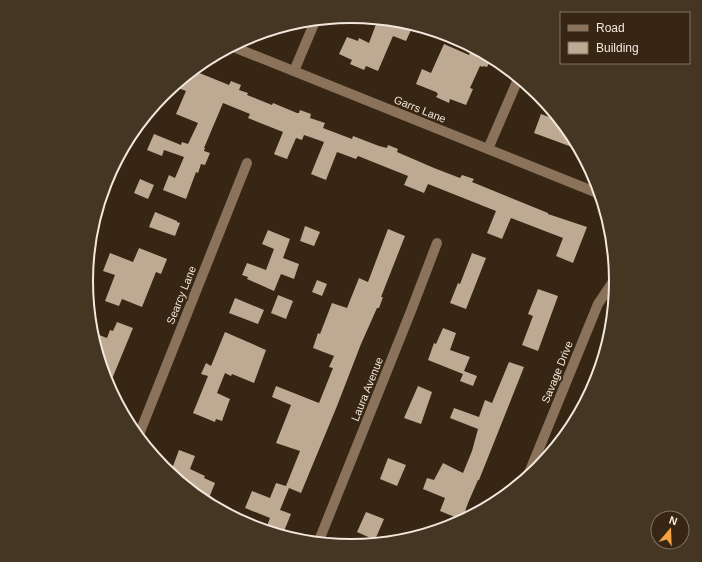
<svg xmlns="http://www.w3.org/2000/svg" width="702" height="562" font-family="Arial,sans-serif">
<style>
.building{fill:#beaa93}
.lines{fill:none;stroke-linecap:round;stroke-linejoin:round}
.minor{stroke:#8a735a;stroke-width:10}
.labels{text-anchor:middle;stroke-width:4;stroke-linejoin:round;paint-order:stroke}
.street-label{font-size:11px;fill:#f2e7dc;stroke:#362613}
.rim{fill:none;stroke:#f2e7dc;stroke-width:2}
</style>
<rect width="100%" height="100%" fill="#362613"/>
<g class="building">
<path d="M 378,19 L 394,20 L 412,28 L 406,41 L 393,36 L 378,71 L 366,66 L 364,70 L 350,64 L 352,60 L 339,54 L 347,37 L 358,41 L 359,38 L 369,43 Z"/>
<path d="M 444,44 L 469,55 L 472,47 L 492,57 L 487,67 L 483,66 L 483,67 L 480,66 L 470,88 L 473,89 L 466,105 L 450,99 L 449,103 L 436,97 L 438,94 L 436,92 L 416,84 L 422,69 L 431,73 Z"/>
<path d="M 192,70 L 229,85 L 231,81 L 241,85 L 239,90 L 248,93 L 247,95 L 272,105 L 273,103 L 297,113 L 299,113 L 300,110 L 311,114 L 310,118 L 325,123 L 323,128 L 352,139 L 353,136 L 379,146 L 387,148 L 388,145 L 398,149 L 397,152 L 434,168 L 460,178 L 462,175 L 474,179 L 472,182 L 548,213 L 548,214 L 587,227 L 573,263 L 556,256 L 563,238 L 511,218 L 502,239 L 487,233 L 496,211 L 428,184 L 424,193 L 404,185 L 408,176 L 358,156 L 356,159 L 337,152 L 326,180 L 311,174 L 324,142 L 304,135 L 302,140 L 296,138 L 287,159 L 276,155 L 274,154 L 283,132 L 248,118 L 250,114 L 223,103 L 204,148 L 205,148 L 204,151 L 210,153 L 205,165 L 201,164 L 198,173 L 196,172 L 186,199 L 163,190 L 169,175 L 175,178 L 184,157 L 164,150 L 162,156 L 147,150 L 154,134 L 181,145 L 182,142 L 188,144 L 189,142 L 198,123 L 176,114 L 186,91 L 173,86 Z"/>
<path d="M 541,114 L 562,122 L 571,134 L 580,150 L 534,133 Z"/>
<path d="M 140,179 L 154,185 L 148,199 L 134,193 Z"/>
<path d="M 155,212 L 177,221 L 177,222 L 180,223 L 175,236 L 149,227 Z"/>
<path d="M 305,226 L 320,232 L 314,246 L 300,241 Z"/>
<path d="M 388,229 L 405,236 L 381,297 L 383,297 L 379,308 L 377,308 L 361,344 L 337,406 L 301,493 L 289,488 L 280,510 L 291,514 L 282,536 L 265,531 L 270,518 L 245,508 L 252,491 L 270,498 L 276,483 L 286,486 L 300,451 L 276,443 L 291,405 L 272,397 L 276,386 L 319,403 L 333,368 L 329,367 L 334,356 L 313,348 L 318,333 L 320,334 L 332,303 L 347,308 L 359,278 L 368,282 Z"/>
<path d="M 268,230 L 290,239 L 283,258 L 299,264 L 294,279 L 281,274 L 274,291 L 247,279 L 248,277 L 242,275 L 247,263 L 266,270 L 274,249 L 262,244 Z"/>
<path d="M 139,248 L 167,259 L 161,274 L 156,272 L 142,307 L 122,299 L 119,306 L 105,301 L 115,275 L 103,271 L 110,253 L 133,262 Z"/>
<path d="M 472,253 L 486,258 L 466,309 L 450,303 L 458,283 L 460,284 Z"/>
<path d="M 317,280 L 327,284 L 322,296 L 312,292 Z"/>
<path d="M 538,289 L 558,296 L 538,351 L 522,345 L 533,316 L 528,314 Z"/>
<path d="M 278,295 L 293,301 L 286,319 L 271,313 Z"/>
<path d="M 235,298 L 264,310 L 258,324 L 229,313 Z"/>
<path d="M 117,322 L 133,328 L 112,379 L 104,375 L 91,332 L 107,338 L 110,330 L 113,331 Z"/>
<path d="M 443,328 L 456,333 L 450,350 L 470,357 L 464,371 L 477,376 L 473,386 L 460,381 L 463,374 L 428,360 L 434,343 L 436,344 Z"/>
<path d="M 225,332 L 266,350 L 254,383 L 232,374 L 231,376 L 225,373 L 217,393 L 230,399 L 222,421 L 216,419 L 215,422 L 193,413 L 208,376 L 201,374 L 206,363 L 211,366 Z"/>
<path d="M 509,362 L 524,367 L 479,480 L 478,480 L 468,503 L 462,520 L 440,511 L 445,498 L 423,489 L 427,478 L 434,480 L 443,463 L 463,473 L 472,451 L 478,429 L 450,418 L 454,408 L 479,417 L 485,400 L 492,403 Z"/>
<path d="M 418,386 L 432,392 L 421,424 L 404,418 Z"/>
<path d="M 179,450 L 195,456 L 190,469 L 205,476 L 204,478 L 215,483 L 207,503 L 170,474 Z"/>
<path d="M 388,458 L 406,465 L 397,486 L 380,479 Z"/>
<path d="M 366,512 L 384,519 L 375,540 L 357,532 Z"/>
</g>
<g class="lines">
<g class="minor">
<path d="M 231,46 L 600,194"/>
<path d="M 294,71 L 316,19"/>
<path d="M 488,149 L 519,77"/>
<path d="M 138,437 L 247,163"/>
<path d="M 527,478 L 598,304 L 616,277"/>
<path d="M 318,543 L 411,311 L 437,243"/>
</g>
</g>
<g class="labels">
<g class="street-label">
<text transform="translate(420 109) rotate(22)" y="4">Garrs Lane</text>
<text transform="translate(181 295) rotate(-68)" y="4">Searcy Lane</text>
<text transform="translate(557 372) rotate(-68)" y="4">Savage Drive</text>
<text transform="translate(367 389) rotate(-68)" y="4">Laura Avenue</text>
</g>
</g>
<path d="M0 0H702V562H0ZM93 281a258 258 0 1 1 516 0a258 258 0 1 1-516 0Z" fill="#453523" fill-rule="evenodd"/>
<path class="rim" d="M93 281a258 258 0 1 1 516 0a258 258 0 1 1-516 0Z"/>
<rect x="560" y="12" width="130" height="52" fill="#362613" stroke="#817363"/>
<rect x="568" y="25" width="20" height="6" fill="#8a735a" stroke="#817363"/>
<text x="596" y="32" font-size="12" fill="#f2e7dc">Road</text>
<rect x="568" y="42" width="20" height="12" fill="#beaa93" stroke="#817363"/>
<text x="596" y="52" font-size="12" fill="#f2e7dc">Building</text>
<g transform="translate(670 530) rotate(19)"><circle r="19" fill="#362613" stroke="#817363"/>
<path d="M0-3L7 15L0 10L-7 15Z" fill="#f2a541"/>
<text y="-6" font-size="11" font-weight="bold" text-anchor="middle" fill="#f2e7dc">N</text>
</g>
</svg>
